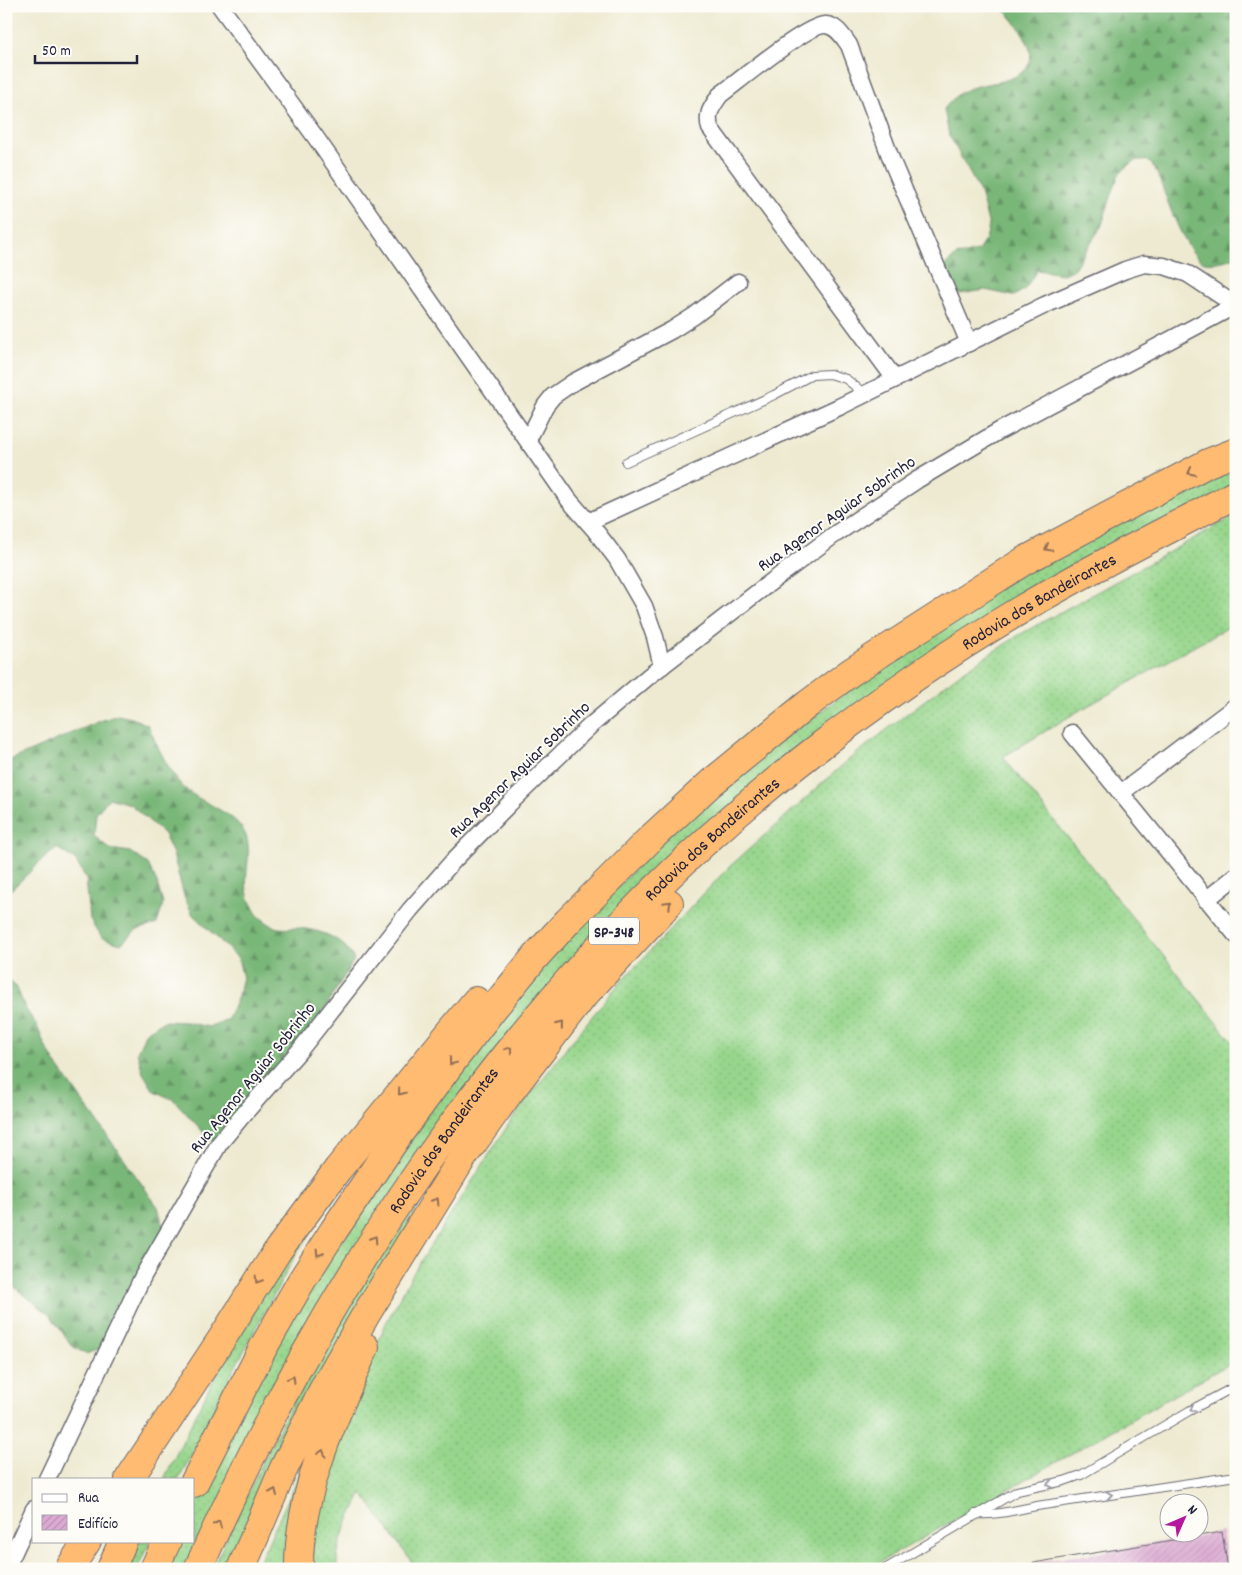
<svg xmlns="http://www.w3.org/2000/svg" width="1242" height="1575" font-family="Dekko,sans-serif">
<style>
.grass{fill:url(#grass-dots);stroke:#5c7c64}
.forest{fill:url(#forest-firs);stroke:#4e6c5a}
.building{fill:url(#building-hatch)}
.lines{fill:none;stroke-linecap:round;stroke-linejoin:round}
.service-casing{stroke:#696870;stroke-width:10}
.minor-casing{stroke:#696870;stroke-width:19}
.motorway-casing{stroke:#696870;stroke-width:30}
.service{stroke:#fff;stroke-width:8}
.minor{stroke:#fff;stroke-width:16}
.motorway{stroke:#ffbb71;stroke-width:28}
.oneway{stroke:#906e56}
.oneway2{stroke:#9c9ca7}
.labels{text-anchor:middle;stroke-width:4;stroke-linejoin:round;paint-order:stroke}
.shield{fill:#fdfcf7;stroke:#646373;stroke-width:1}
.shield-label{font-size:16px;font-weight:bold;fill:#22223b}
.street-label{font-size:18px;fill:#22223b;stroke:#fdfcf7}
</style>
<defs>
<pattern id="grass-dots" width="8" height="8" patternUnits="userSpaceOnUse" patternTransform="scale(1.25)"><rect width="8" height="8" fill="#97d68c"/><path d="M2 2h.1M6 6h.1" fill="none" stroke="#82b77a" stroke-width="1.8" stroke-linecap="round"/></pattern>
<pattern id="forest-firs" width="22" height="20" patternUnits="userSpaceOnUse" patternTransform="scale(1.25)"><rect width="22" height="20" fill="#79b778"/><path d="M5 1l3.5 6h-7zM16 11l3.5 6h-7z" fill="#639464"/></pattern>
<pattern id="building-hatch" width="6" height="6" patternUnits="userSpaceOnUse" patternTransform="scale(1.25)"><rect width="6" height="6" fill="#dca9d2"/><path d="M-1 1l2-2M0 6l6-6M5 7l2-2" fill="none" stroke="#bc91b5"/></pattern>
</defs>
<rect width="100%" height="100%" fill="#fdfcf7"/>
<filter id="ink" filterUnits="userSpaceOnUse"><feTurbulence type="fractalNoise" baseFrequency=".02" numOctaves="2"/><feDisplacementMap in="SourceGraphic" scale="10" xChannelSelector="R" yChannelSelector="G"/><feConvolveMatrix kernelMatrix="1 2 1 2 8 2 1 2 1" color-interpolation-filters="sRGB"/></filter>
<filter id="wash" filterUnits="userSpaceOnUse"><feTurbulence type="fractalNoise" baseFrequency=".0096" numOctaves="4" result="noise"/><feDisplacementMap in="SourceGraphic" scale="20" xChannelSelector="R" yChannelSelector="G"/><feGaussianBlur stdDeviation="1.12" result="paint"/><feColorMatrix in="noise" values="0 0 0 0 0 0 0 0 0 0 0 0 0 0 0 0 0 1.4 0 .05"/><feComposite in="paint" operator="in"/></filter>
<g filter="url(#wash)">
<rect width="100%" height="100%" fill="#eeead1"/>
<g class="grass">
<path d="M 1236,458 L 1236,485 L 910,670 L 513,1031 L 190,1569 L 163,1569 L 176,1541 L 194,1541 L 194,1503 L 277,1337 L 495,1015 L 705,796 L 970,602 Z"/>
<path d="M 1236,515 L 1236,623 L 1075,713 L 1003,757 L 1236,1046 L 1236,1360 L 868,1569 L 417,1569 L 362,1493 C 350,1518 336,1540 337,1569 L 304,1569 L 331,1453 L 386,1323 L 412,1275 L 512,1119 L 564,1051 L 616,987 L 727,869 L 846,762 L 904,716 L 962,672 L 1019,635 Z"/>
<path d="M 364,1157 L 327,1208 L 295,1256 L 234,1369 L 179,1479 L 164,1479 L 213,1380 L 249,1315 L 284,1259 Z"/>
<path d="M 435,1174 L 231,1569 L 212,1569 C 245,1501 276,1431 313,1365 C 350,1300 393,1237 435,1174 Z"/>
<path d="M 325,1419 L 293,1569 L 256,1569 Z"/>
<path d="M 135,1541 L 150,1541 L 137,1569 L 123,1569 Z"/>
</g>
<g class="forest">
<path d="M 1001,6 L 1236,6 L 1236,257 C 1227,260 1215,264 1205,262 C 1185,258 1163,187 1155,168 L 1147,160 L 1137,160 L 1128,165 L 1118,176 L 1101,227 L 1073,270 L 1063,274 L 1037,270 L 1025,289 L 1014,296 L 985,290 L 947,296 L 943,286 L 946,264 L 956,256 L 978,251 L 986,239 L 989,226 L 980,192 L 949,135 L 944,109 C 950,102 955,95 964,91 C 977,84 995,84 1009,79 C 1053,64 1019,26 1001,6 Z"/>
<path d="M 118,715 L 132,718 L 148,725 C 155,742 169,771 181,785 C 199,804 237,811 246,836 C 254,860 238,882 253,907 C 255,910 256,914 259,916 C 263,920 273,927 278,928 C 285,929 291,928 298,928 C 320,930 345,938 354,960 L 305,1041 L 216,1146 L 174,1100 L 154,1091 L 143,1073 L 137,1052 L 146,1032 L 164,1021 L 186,1022 L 208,1027 L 228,1019 L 237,999 L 243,978 L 238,958 L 193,915 L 184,896 L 173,854 L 164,834 L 130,804 L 109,798 L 96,814 L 94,836 L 110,849 L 130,852 L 148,864 L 157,883 L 163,904 L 157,924 L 136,930 L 121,944 L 101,938 L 90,920 L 86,878 L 75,860 L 57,848 L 41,861 L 11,890 L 6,892 L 6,762 L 100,721 Z"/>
<path d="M 6,977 L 17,988 L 25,1008 L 37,1026 L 45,1046 L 56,1064 L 158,1207 L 164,1229 L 99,1349 L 86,1354 L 72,1346 L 50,1315 L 13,1286 L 6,1277 Z"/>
</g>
<g id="blocks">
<path class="building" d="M 1222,1532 L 1228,1569 L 1033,1569 L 1033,1563 Z"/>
</g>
</g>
<g filter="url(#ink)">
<use href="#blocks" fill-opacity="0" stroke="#696870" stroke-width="1"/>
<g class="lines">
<g class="service-casing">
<g id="service">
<path d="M 626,462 L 774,395 L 812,375 L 830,374 L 846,379 L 865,394"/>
<path d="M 975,1514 C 1001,1516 1024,1507 1050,1504 C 1112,1495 1174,1485 1236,1476"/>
<path d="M 885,1569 L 1017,1491 L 1064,1481 L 1081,1475 L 1189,1411 L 1236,1386"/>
</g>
</g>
<g class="minor-casing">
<g id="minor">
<path d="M 220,6 L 314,135 L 569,500 L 594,529 L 617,559 L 644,606 L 655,637 L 662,666"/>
<path d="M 895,379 L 710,128 C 706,113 712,107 720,95 C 738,82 808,23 826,25 C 837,26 843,37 849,45 L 893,164 L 969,343"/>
<path d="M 528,440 L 545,406 L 553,396 L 572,383 L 672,330 L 694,316 L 738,282"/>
<path d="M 588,522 L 839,407 L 1045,305 L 1125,270 L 1144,264 L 1164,266 L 1188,274 L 1235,305"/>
<path d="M 1072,733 L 1236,935"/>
<path d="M 1121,793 L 1236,706"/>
<path d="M 1206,900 L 1236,876"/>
<path d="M 47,1479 L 143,1276 L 219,1144 L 243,1115 L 300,1050 L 410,910 L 454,860 L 509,804 L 590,726 L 649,676 L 763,588 L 834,535 L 917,480 L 999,431 L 1236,305"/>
<path d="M 6,1569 L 34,1509"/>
</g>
</g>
<g class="motorway-casing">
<g id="motorway">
<path d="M 129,1479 L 223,1337 L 278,1250 L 338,1169 L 476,1001"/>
<path d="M 194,1483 L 263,1348 L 302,1280 L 334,1230 L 401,1131 L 451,1063 L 491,1011 L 535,957 L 568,921 L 651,838 L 711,783 L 808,704 L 851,672 L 1024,561 L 1208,463 L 1236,452"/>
<path d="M 69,1569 L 87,1541"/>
<path d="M 111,1569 L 123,1541"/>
<path d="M 154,1569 L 167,1541"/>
<path id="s1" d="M 198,1569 C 337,1256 537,964 810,754 C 883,697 960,645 1039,599 C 1103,562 1170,529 1236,494"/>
<path d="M 241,1569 L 283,1470 L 325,1386 L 365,1316 L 463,1157 L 508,1094 L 584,995 L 669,903"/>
<path d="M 299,1569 C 298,1493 335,1415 365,1347"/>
</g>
</g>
<use href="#service" class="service"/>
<use href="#minor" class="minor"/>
<use href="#motorway" class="motorway"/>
</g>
<defs><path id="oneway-chevron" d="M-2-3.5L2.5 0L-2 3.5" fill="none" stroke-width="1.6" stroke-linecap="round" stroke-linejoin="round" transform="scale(1.25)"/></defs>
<g class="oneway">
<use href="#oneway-chevron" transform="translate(1191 472) rotate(152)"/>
<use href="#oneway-chevron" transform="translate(1048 548) rotate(151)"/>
<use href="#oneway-chevron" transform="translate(668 904) rotate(-45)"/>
<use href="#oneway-chevron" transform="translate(560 1025) rotate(-51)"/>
<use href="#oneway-chevron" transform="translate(509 1050) rotate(-53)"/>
<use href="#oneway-chevron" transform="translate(452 1062) rotate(127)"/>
<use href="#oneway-chevron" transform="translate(401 1092) rotate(129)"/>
<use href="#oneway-chevron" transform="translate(436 1201) rotate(-58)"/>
<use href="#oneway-chevron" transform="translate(374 1239) rotate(-57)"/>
<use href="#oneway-chevron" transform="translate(319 1253) rotate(122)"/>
<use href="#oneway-chevron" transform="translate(258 1280) rotate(123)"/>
<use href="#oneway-chevron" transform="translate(292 1379) rotate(-61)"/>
<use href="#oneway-chevron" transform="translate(322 1453) rotate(-72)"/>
<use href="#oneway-chevron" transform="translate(274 1492) rotate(-67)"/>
<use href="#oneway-chevron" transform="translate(218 1524) rotate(-66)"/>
</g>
<g class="oneway2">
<use href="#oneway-chevron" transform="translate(1193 1409) rotate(152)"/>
<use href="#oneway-chevron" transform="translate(1050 1484) rotate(169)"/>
<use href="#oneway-chevron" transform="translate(1109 1495) rotate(-8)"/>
</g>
</g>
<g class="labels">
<rect class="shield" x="589" y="917.5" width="50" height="27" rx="4"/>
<g class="shield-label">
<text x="614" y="937">SP-348</text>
</g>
<g class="street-label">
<text transform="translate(836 513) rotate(-35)" y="6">Rua Agenor Aguiar Sobrinho</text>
<text dy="6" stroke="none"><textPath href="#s1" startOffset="1305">Rodovia dos Bandeirantes</textPath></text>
<text transform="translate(519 769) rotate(-44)" y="6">Rua Agenor Aguiar Sobrinho</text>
<text dy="6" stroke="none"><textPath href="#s1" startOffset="900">Rodovia dos Bandeirantes</textPath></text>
<text transform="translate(252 1077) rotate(-51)" y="6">Rua Agenor Aguiar Sobrinho</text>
<text dy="6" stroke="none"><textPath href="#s1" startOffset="495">Rodovia dos Bandeirantes</textPath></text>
</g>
</g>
<rect width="1242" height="1575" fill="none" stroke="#fdfcf7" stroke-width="25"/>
<rect x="32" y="1478" width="162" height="65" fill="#fdfcf7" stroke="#a5a5ac"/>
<rect x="42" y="1494" width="25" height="8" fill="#ffffff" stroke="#a5a5ac"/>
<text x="78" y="1502" font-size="15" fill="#22223b">Rua</text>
<rect x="42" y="1515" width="25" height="15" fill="url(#building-hatch)" stroke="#a5a5ac"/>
<text x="78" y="1528" font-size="15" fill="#22223b">Edifício</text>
<g transform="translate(1184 1518) rotate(45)"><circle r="24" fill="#fdfcf7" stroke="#a5a5ac"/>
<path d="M0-4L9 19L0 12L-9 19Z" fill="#b5179e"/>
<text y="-8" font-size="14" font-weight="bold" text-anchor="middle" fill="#22223b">N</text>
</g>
<path d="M35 55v8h102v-8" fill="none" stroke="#22223b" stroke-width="2.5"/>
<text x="42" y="55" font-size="15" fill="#22223b" stroke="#fdfcf7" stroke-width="4" paint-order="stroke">50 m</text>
</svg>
